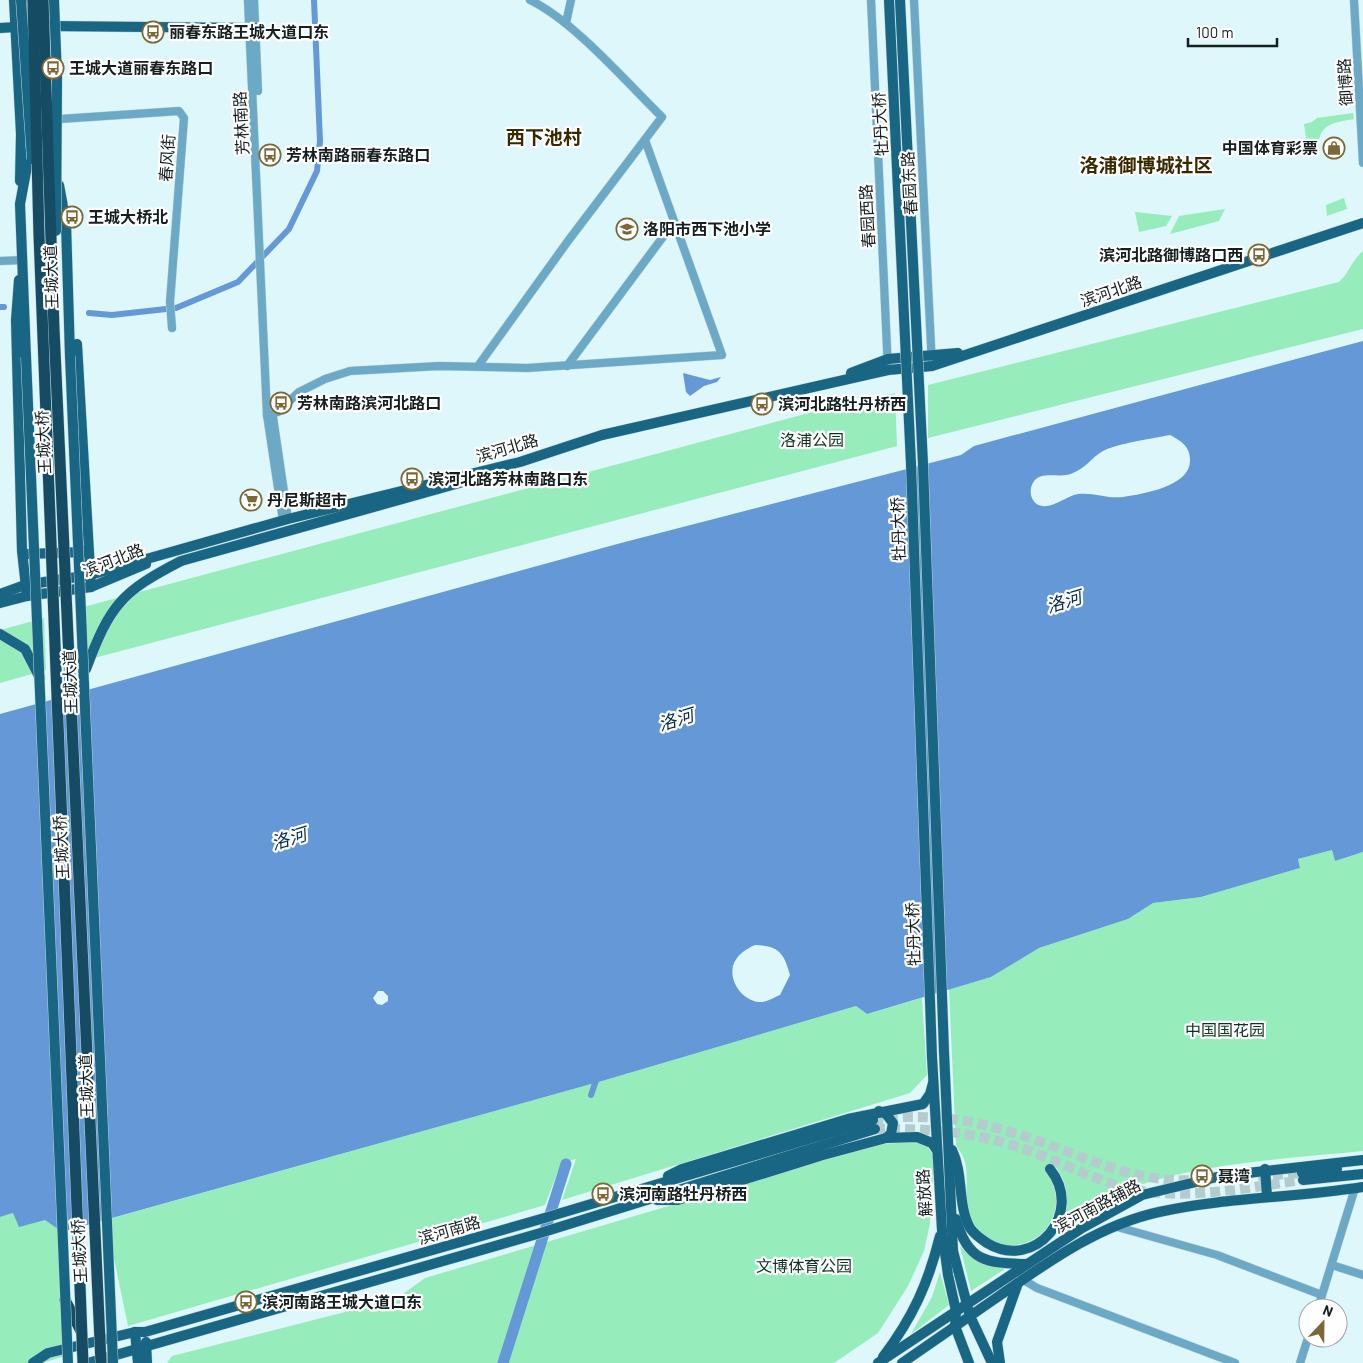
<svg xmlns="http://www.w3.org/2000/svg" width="1363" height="1363" font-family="Barlow,'Noto Sans SC',sans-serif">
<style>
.green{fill:#96ecbb}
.water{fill:#6498d7;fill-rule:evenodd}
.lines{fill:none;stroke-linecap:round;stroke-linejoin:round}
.canal{stroke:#6498d7;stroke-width:6}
.river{stroke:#6498d7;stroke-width:11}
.major-tunnel{stroke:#b5ccce;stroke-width:10;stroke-dasharray:10 5;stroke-linecap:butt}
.minor-casing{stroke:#bdd4d7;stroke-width:9}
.major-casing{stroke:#bdd4d7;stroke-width:11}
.highway-casing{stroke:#bdd4d7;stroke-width:12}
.minor{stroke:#6ca9c6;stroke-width:8}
.major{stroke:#186684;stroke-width:10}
.highway{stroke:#154c63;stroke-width:11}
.major-bridge-casing{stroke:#bdd4d7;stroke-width:11;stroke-linecap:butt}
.highway-bridge-casing{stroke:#bdd4d7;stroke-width:12;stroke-linecap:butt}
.major-bridge{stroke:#186684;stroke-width:10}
.highway-bridge{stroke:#154c63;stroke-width:11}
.labels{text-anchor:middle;stroke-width:4.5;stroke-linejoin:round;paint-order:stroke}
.poi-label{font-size:16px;font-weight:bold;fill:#161f20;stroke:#fefefe;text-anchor:start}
.street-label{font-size:16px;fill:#161f20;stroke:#fefefe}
.park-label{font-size:16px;fill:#0d3320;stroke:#fefefe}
.water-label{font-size:18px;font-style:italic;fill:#062c54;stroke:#fefefe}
.quarter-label{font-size:19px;font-weight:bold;fill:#382900;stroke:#fefefe}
</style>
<rect width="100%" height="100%" fill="#ddf7fa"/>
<g class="green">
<path d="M 1353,113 L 1354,119 C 1333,123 1319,123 1318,148 L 1308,152 L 1304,124 L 1312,122 L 1317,118 Z"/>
<path d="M 1344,198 L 1347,209 L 1327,216 L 1326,205 Z"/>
<path d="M 1225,209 L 1219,221 L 1170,234 L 1179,216 Z"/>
<path d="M 1135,212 L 1172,216 L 1166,226 L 1139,232 Z"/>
<path d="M 1363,251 L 1363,329 L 928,438 L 928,385 L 1339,282 C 1349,273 1352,260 1363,251 Z"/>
<path d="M 895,393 L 897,446 L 79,662 L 76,609 L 805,414 Z"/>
<path d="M 44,618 L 46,670 L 0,683 L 0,630 Z"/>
<path d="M 1332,850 L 1335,861 L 1363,852 L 1363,1151 C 1293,1158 1220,1162 1152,1181 C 1115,1192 1080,1216 1050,1240 C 1069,1216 1074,1191 1055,1166 L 1046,1172 C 1082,1223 1013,1274 975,1226 C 961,1208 970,1183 965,1162 C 964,1157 959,1150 956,1145 L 949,989 L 991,977 L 1039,948 L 1128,919 L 1153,903 L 1201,897 L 1300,868 L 1298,859 Z"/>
<path d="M 922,998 L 927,1075 L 910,1093 L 562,1200 L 576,1159 L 561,1163 L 545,1205 L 128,1326 L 106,1220 L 602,1081 L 856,1006 L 867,1014 Z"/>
<path d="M 917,1141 L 927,1145 L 934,1157 L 930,1223 L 924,1251 L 908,1286 L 878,1333 L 834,1363 L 167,1363 L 172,1356 L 396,1299 L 425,1278 L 875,1145 Z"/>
<path d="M 13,1213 L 45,1220 L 62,1232 L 68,1355 L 42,1363 L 0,1363 L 0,1217 Z"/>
<path d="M 960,1246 C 974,1262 987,1267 1008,1267 L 971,1291 Z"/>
<path d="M 940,1272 L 949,1305 L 911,1334 L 932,1297 Z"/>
</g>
<g class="water">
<path d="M 1363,341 L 1363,852 L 1335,861 L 1332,850 L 1298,859 L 1300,868 L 1201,897 L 1153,903 L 1128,919 L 1039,948 L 991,977 L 867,1014 L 856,1006 L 602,1081 L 62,1232 L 45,1220 L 19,1227 L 13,1213 L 0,1217 L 0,714 L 621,543 L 961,455 L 974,446 ZM 1170,435 C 1181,441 1190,446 1190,460 C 1191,486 1144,494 1123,497 C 1108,499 1093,492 1078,494 C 1066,496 1054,508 1042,506 C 1028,504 1027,483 1039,477 C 1050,473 1063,478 1073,473 C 1086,468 1092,457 1103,451 C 1115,444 1155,438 1170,435 ZM 755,945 C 779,946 784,953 790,975 L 780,995 C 775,997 767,1002 761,1002 C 744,1002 729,983 733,966 C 736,955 746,949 755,945 ZM 378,991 L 383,991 L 388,996 L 388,1001 L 382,1005 L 377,1004 L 373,998 Z"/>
<path d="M 683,373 L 710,380 L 721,377 L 717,382 L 704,386 L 690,396 L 686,392 Z"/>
</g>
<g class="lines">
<g class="canal">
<path d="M 0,307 L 4,307"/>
<path d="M 176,308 L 238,282 L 289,229 L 317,171 L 320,141 L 314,0"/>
<path d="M 89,313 L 112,315 L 166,309"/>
<path d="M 591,1095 L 598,1075"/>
</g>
<path class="river" d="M 503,1363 L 566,1164"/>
<g class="major-tunnel">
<path d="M 873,1120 C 925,1112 977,1120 1027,1137 C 1082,1155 1132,1183 1192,1180"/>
<path d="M 875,1129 C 927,1128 978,1132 1027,1150 C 1063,1163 1104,1185 1141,1191 C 1194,1199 1251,1187 1303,1180"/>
<path d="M 1258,1176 L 1302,1173"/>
</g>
<g class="minor-casing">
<g id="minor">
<path d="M 248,0 L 267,415 L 283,521"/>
<path d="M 254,0 L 258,91"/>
<path d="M 871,0 L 888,370"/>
<path d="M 914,0 L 932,366"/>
<path d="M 1354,0 L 1363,163"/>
<path d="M 566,23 L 571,0"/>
<path d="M 60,119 L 179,111 L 184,118 L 170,302 L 172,328"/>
<path d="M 0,261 L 23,260"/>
<path d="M 478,366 L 568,241 L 662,117 C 625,81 575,22 530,0"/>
<path d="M 567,366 L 674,222"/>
<path d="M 267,415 L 278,412 L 299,392 L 325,379 L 350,371 L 439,366 L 527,368 L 722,355 L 645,140"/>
<path d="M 273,417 L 288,519"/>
<path d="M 1114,1226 L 1217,1255 L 1322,1295"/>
<path d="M 1332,1265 L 1363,1275"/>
<path d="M 1022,1279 L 1037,1288 L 1235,1363"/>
<path d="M 1318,1308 L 1355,1188"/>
<path d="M 1300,1363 L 1308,1338"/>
</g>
</g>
<g class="major-casing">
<g id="major">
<path d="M 14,0 L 21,134 L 20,181"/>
<path d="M 27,0 L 28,35"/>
<path d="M 46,26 L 255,28"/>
<path d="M 0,28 L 32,26"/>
<path d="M 59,185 L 66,223 L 70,356"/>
<path d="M 19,280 L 16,320 L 22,551 L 27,596"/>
<path d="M 77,344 L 91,587"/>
<path d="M 26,357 L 20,204 L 30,150"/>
<path d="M 851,373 L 888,359 L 958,353"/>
<path d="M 27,554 L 83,552 L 87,549"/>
<path d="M 0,594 L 25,585 L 90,575 L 288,519 L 520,462 L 602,435 L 888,370 L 932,366 L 1363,223"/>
<path d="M 0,603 L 27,596 L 91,587 L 146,564"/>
<path d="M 0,634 L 25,649 L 40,678"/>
<path d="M 86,669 C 110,605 121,592 181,561 L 477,478"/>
<path d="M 944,1052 L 953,1251 L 970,1316 L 992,1363"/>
<path d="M 932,1057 L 942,1230 L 948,1275 L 956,1311 L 955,1326 L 969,1363"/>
<path d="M 879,1111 L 886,1114 L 893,1123 L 891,1134 L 886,1138"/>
<path d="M 952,1150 C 964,1175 957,1204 970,1228 C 974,1234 981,1239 987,1243 C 1035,1272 1085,1213 1050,1169"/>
<path d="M 1265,1169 L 1267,1196"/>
<path d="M 1302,1173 L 1337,1169"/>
<path d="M 668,1176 L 682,1169 L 848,1119 L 923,1104 L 930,1094 L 933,1083"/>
<path d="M 1303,1180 L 1363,1174"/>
<path d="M 657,1200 L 678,1200 L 823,1155 L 886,1138 L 917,1137 L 932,1143 L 936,1149"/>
<path d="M 956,1219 C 968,1262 986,1263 1027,1264"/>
<path d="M 135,1332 L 138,1363"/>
<path d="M 146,1342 L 147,1363"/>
<path d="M 883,1357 C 913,1317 928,1284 940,1236"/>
<path d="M 33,1363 L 48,1353 L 135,1332 L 145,1332 L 541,1219 L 873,1120"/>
<path d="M 88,1363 L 537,1234 L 875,1129"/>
<path d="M 878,1363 L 1082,1228 L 1142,1195 L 1221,1176 L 1363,1160"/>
<path d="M 902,1363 C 934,1341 966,1319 999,1296 C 1048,1262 1099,1225 1159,1212 C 1226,1197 1296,1198 1363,1187"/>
<path d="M 1000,1363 L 997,1342 L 1018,1283"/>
</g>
</g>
<g class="highway-casing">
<path id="highway" d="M 65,1300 L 81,1331"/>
</g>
<use href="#minor" class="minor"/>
<use href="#major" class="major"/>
<use href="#highway" class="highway"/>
<g class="major-bridge-casing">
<g id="major-bridge">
<path d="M 21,0 L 32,159"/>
<path d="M 54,0 L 57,77 L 56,231"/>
<path d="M 889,0 L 911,464 L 932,1057"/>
<path d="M 900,0 L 923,464 L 944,1052"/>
<path d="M 70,356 L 113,1363"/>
<path d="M 26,357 L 68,1363"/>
</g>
</g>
<g class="highway-bridge-casing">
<g id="highway-bridge">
<path d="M 33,0 L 39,235 L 83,1363"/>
<path d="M 43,0 L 54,329 L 101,1363"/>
</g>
</g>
<use href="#major-bridge" class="major-bridge"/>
<use href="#highway-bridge" class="highway-bridge"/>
</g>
<defs>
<g id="bus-ring" transform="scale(1.125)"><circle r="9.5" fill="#fefefe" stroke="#7c6736" stroke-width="1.5"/><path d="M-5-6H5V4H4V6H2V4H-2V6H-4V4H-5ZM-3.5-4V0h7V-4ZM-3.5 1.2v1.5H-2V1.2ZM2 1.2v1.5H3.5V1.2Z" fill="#7c6736"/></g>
<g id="shop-ring" transform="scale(1.125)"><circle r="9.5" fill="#fefefe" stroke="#7c6736" stroke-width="1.5"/><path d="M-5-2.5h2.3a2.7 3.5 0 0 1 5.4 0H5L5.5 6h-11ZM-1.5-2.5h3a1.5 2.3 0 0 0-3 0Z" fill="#7c6736"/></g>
<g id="school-ring" transform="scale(1.125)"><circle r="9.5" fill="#fefefe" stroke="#7c6736" stroke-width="1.5"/><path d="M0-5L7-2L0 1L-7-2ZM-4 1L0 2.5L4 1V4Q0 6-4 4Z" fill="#7c6736"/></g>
<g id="supermarket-ring" transform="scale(1.125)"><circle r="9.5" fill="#fefefe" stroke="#7c6736" stroke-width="1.5"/><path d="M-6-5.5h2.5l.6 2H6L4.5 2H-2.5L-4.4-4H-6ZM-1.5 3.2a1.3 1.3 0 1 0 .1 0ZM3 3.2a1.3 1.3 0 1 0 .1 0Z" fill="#7c6736"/></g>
</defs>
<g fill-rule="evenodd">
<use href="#bus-ring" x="153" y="32"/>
<use href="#bus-ring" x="53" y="68"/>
<use href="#shop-ring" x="1334" y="148"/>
<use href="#bus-ring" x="270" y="155"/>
<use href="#bus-ring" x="72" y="217"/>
<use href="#school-ring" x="627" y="229"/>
<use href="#bus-ring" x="1259" y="255"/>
<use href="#bus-ring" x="281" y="403"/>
<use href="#bus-ring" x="762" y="404"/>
<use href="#bus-ring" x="412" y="479"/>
<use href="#supermarket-ring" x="251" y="500"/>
<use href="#bus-ring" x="1202" y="1176"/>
<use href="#bus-ring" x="603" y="1194"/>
<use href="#bus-ring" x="246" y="1302"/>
</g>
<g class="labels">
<g class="poi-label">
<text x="169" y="38">丽春东路王城大道口东</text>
<text x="69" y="74">王城大道丽春东路口</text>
<text x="1318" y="154" text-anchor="end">中国体育彩票</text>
<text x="286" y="161">芳林南路丽春东路口</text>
<text x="88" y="223">王城大桥北</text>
<text x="643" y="235">洛阳市西下池小学</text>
<text x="1243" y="261" text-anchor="end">滨河北路御博路口西</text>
<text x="297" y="409">芳林南路滨河北路口</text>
<text x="778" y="410">滨河北路牡丹桥西</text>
<text x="428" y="485">滨河北路芳林南路口东</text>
<text x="267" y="506">丹尼斯超市</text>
<text x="1218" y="1182">聂湾</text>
<text x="619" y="1200">滨河南路牡丹桥西</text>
<text x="262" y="1308">滨河南路王城大道口东</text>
</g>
<g class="street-label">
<text transform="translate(1345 82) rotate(-93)" y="6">御博路</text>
<text transform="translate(241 123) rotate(-93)" y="6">芳林南路</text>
<text transform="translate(880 124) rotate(-93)" y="6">牡丹大桥</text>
<text transform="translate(167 158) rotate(-86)" y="6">春风街</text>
<text transform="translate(909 183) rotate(-93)" y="6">春园东路</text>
<text transform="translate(867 216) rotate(-93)" y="6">春园西路</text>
<text transform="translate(51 277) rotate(-92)" y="6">王城大道</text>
<text transform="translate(1111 291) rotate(-19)" y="6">滨河北路</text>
<text transform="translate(43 442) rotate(-93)" y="6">王城大桥</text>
<text transform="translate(507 448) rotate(-16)" y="6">滨河北路</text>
<text transform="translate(898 529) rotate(-92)" y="6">牡丹大桥</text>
<text transform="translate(113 560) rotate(-21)" y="6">滨河北路</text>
<text transform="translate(70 682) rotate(-92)" y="6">王城大道</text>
<text transform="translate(61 847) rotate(-93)" y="6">王城大桥</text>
<text transform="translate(913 934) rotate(-92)" y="6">牡丹大桥</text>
<text transform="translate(86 1086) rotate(-92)" y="6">王城大道</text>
<text transform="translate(924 1193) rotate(-94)" y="6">解放路</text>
<text transform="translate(1097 1206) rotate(-28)" y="6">滨河南路辅路</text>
<text transform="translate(449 1230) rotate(-16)" y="6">滨河南路</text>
<text transform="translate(79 1251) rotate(-93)" y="6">王城大桥</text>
</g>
<g class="park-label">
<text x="812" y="446">洛浦公园</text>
<text x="1225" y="1036">中国国花园</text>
<text x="804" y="1272">文博体育公园</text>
</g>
<g class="water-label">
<text transform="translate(1064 602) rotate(-17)" y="6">洛河</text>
<text transform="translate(676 720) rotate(-17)" y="6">洛河</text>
<text transform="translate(289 839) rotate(-17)" y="6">洛河</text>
</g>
<g class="quarter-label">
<text x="544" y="144">西下池村</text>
<text x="1146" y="172">洛浦御博城社区</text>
</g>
</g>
<g transform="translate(1323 1323) rotate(22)"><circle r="24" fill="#fefefe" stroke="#a1a5a5"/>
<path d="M0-4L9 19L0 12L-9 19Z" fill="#7c6736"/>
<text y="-8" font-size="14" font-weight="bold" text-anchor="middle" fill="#161f20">N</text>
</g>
<path d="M1188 38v8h89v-8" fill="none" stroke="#161f20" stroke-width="2.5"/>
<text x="1196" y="38" font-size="15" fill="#161f20" stroke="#fefefe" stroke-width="4" paint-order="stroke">100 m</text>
</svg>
